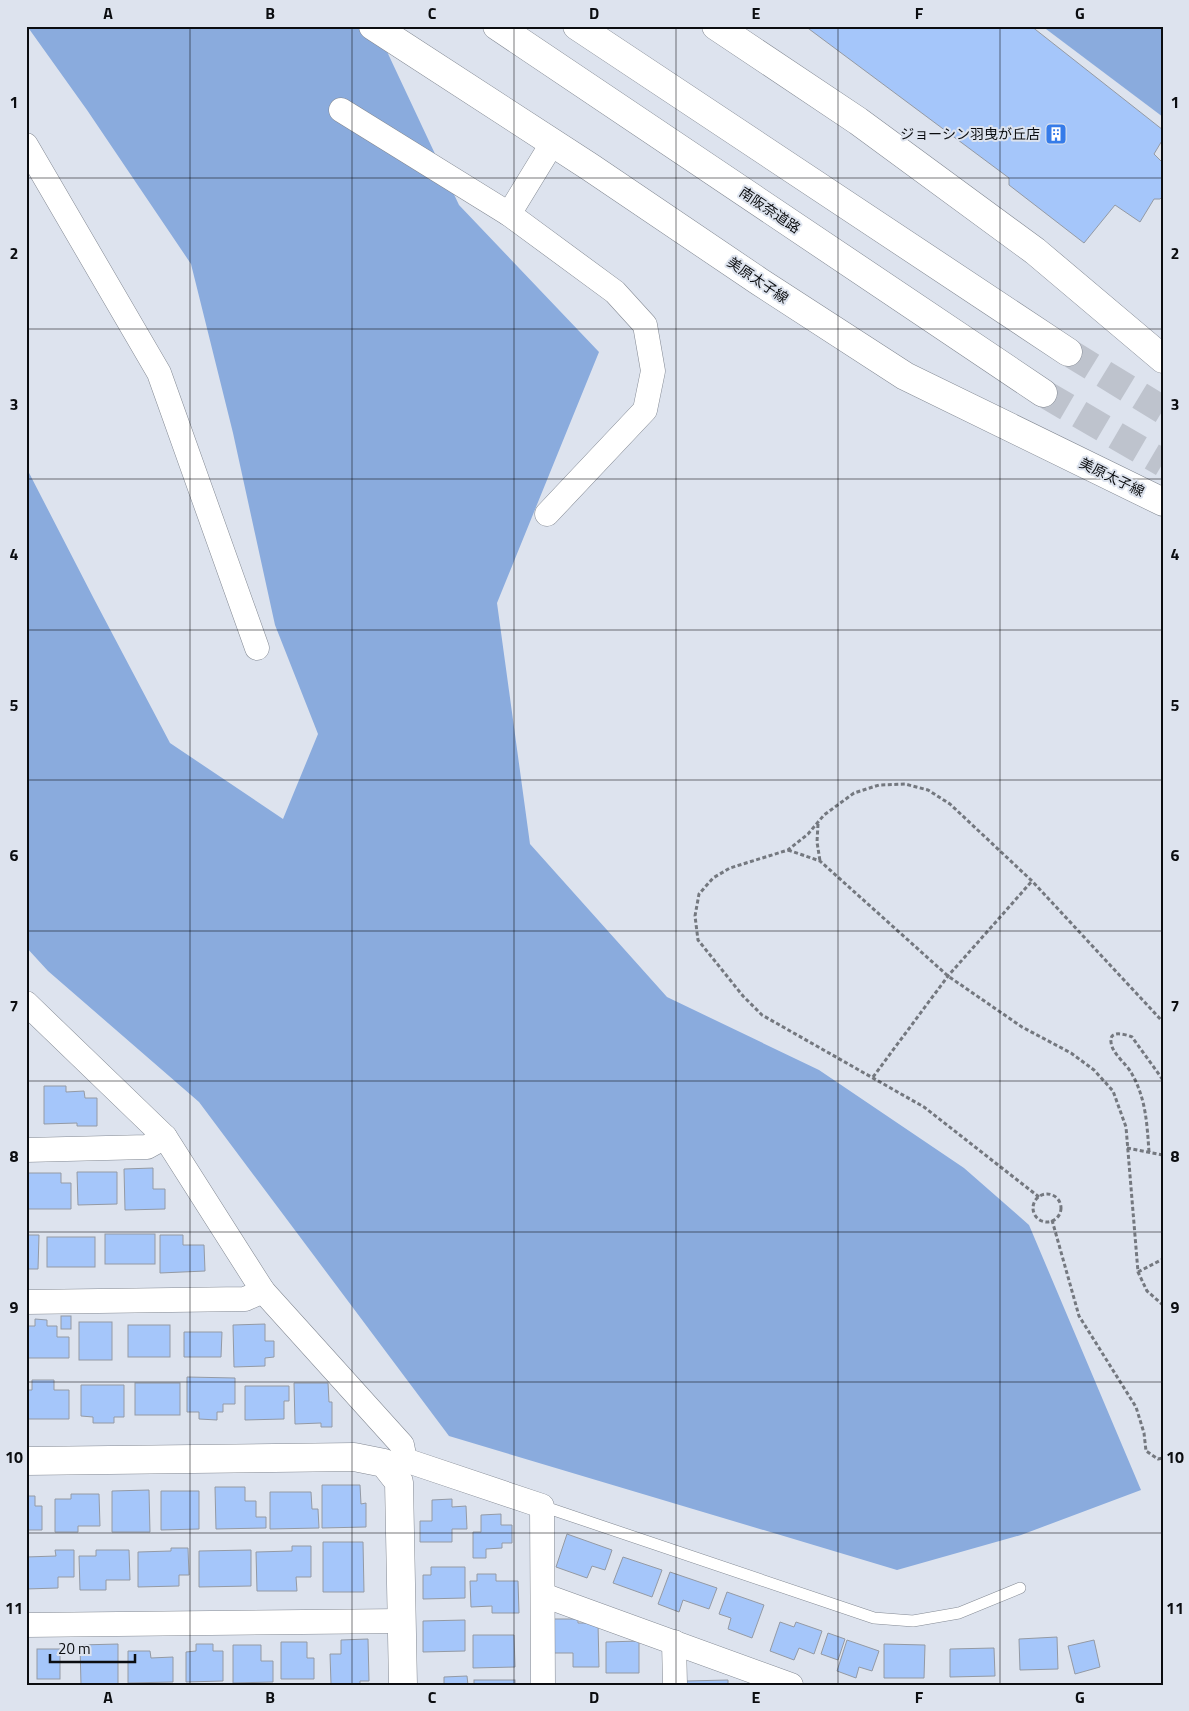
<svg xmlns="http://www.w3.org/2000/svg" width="1189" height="1711" font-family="'Titillium Web','Noto Sans JP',sans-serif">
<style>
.forest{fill:#8aabdd}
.building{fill:#a5c6fa;stroke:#949aa4}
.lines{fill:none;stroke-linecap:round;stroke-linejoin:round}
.highway-tunnel{stroke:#bec3cd;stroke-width:28;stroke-dasharray:28 14;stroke-linecap:butt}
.lane-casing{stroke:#838993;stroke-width:12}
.street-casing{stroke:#838993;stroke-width:25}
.secondary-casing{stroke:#838993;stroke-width:29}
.primary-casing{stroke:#838993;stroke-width:29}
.highway-casing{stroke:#838993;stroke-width:29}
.path{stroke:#74787f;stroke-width:3;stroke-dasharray:4 2.5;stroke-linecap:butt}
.lane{stroke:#fff;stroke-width:11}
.street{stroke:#fff;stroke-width:24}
.secondary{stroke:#fff;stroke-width:28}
.primary{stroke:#fff;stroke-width:28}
.highway{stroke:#fff;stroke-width:28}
.grid{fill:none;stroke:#0b0d10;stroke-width:1;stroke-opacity:0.55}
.labels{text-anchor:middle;stroke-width:4;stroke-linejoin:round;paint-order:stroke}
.poi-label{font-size:14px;fill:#0b0d10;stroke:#dde3ee;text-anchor:end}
.street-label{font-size:14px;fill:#0b0d10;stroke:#dde3ee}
.neatline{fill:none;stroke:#0b0d10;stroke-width:2}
.grid-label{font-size:16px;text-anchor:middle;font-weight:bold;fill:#0b0d10}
</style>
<rect width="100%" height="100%" fill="#dde3ee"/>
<g class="forest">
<path d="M 27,26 L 375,26 L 459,205 L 599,352 L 497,603 L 530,844 L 667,997 L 819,1070 L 964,1168 L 1029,1225 L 1141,1490 L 1021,1535 L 897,1570 L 449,1436 L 199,1102 L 48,971 L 26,947 L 26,467 L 94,599 L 170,743 L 283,819 L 318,734 L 275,625 L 233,433 L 191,264 L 87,110 Z"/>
<path d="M 1042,26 L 1163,26 L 1163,117 Z"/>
</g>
<g class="building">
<path d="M 805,26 L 1031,26 L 1163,130 L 1163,139 L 1154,154 L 1163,163 L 1163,196 L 1160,199 L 1154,199 L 1140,222 L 1115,205 L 1084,243 L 1009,185 L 1009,178 Z"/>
<rect x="26" y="1036" width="2" height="23"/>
<path d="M 44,1086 L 66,1086 L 66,1092 L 84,1091 L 85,1098 L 97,1098 L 97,1126 L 77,1126 L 77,1123 L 44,1124 Z"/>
<path d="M 153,1168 L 153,1189 L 165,1189 L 165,1209 L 125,1210 L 124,1169 Z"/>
<path d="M 77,1172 L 117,1172 L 117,1204 L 78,1205 Z"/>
<path d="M 26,1173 L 61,1173 L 61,1183 L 71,1183 L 71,1209 L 27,1209 Z"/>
<rect x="105" y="1234" width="50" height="30"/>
<path d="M 26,1235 L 39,1235 L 38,1269 L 26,1269 Z"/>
<path d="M 160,1235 L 183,1235 L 183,1245 L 204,1245 L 205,1271 L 160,1273 Z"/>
<rect x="47" y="1237" width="48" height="30"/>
<rect x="61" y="1316" width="10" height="13"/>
<path d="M 35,1319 L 47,1320 L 47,1326 L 57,1326 L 57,1337 L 69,1337 L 69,1358 L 26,1358 L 26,1326 L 35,1326 Z"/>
<rect x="79" y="1322" width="33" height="38"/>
<path d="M 265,1324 L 265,1341 L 274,1341 L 274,1357 L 265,1358 L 265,1366 L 234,1367 L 233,1325 Z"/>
<rect x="128" y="1325" width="42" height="32"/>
<path d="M 184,1332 L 222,1332 L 221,1357 L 184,1357 Z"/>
<path d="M 187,1377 L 235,1378 L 235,1404 L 223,1404 L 223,1412 L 217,1412 L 217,1420 L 199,1419 L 199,1412 L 187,1412 Z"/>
<path d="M 32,1380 L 54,1380 L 54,1390 L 69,1390 L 69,1419 L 27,1419 L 28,1390 L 32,1390 Z"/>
<rect x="135" y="1383" width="45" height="32"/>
<path d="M 294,1383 L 328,1383 L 329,1402 L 332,1402 L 332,1427 L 321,1427 L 321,1423 L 295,1424 Z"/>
<path d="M 81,1385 L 124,1385 L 124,1417 L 114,1417 L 114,1423 L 93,1423 L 93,1417 L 81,1416 Z"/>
<path d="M 245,1386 L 289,1386 L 289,1401 L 284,1401 L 284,1419 L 245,1420 Z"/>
<path d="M 322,1485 L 360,1485 L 361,1504 L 366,1503 L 366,1527 L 322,1528 Z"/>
<path d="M 215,1487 L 245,1487 L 245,1501 L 256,1501 L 256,1517 L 266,1517 L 266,1528 L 216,1529 Z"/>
<path d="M 149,1490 L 150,1532 L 112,1532 L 112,1491 Z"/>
<path d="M 161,1491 L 199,1491 L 199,1529 L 161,1530 Z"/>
<path d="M 270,1492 L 311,1492 L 312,1509 L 318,1509 L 319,1528 L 270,1529 Z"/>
<path d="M 71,1494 L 99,1494 L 100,1526 L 78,1526 L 78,1532 L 55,1532 L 55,1499 L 71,1499 Z"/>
<path d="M 26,1496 L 35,1496 L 35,1506 L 42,1506 L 42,1530 L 26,1530 Z"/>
<path d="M 452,1499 L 452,1507 L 466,1506 L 467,1529 L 452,1529 L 452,1542 L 420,1542 L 420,1521 L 432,1521 L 432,1500 Z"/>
<path d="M 501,1514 L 501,1525 L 512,1525 L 512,1543 L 502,1543 L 502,1548 L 486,1549 L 486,1558 L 473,1558 L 473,1532 L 481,1532 L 481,1515 Z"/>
<path d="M 567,1534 L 612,1550 L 605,1570 L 592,1566 L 587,1578 L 556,1567 Z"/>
<path d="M 323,1542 L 363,1542 L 364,1592 L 323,1592 Z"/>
<path d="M 292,1546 L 311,1546 L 311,1577 L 296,1577 L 297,1591 L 257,1591 L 256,1552 L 292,1551 Z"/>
<path d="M 171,1548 L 188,1548 L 189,1575 L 179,1575 L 179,1586 L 138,1587 L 138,1552 L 171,1551 Z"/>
<path d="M 55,1550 L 74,1550 L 74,1577 L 58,1577 L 58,1588 L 26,1589 L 26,1557 L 56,1556 Z"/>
<path d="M 96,1550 L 129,1550 L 130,1580 L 106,1580 L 106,1590 L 80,1590 L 79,1556 L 96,1556 Z"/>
<path d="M 251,1550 L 251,1586 L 199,1587 L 199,1551 Z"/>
<path d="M 623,1557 L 662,1570 L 652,1597 L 613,1583 Z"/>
<path d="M 431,1567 L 465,1567 L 465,1598 L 423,1599 L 423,1575 L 431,1575 Z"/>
<path d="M 670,1572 L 717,1588 L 709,1609 L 683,1600 L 679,1612 L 658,1604 Z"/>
<path d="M 477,1574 L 496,1574 L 496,1581 L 518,1581 L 519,1613 L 492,1613 L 492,1606 L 471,1607 L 470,1581 L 477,1581 Z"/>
<path d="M 727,1592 L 764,1605 L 752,1638 L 728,1629 L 731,1618 L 719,1614 Z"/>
<path d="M 551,1619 L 578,1619 L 578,1623 L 598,1623 L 599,1667 L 573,1667 L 573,1653 L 552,1653 Z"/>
<path d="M 465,1620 L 465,1651 L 423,1652 L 423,1621 Z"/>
<path d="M 780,1622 L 794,1627 L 796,1622 L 822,1631 L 814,1654 L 799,1648 L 794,1660 L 770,1651 Z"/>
<path d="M 828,1633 L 845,1639 L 838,1660 L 821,1654 Z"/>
<path d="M 473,1635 L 514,1635 L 515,1667 L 473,1668 Z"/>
<path d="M 1057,1637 L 1058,1669 L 1020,1670 L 1019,1639 Z"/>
<path d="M 368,1639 L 369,1681 L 360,1681 L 360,1684 L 331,1684 L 330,1654 L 341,1654 L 341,1640 Z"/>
<path d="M 847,1640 L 879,1651 L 872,1671 L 859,1667 L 856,1678 L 837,1671 Z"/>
<path d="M 1094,1640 L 1100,1667 L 1075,1674 L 1068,1646 Z"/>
<path d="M 639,1641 L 639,1673 L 606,1673 L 606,1642 Z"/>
<path d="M 281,1642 L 307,1642 L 307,1658 L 314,1658 L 314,1679 L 281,1679 Z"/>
<path d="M 118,1644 L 118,1685 L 81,1685 L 80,1645 Z"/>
<path d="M 196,1644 L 213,1644 L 213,1651 L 223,1651 L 223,1681 L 186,1682 L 186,1652 L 196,1651 Z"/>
<path d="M 884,1644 L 925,1645 L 924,1678 L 884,1678 Z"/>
<path d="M 233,1645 L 261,1645 L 261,1661 L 273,1661 L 273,1682 L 233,1683 Z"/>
<path d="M 994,1648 L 995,1676 L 950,1677 L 950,1649 Z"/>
<rect x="37" y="1649" width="23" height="30"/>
<path d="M 128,1651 L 150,1651 L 151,1658 L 173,1657 L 173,1682 L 128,1683 Z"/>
<path d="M 467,1676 L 468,1685 L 426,1685 L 444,1684 L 444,1677 Z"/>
<rect x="474" y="1680" width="41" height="5"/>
<path d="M 728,1680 L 728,1685 L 686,1685 L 686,1681 Z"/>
</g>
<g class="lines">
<g class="highway-tunnel">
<path d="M 1068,352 L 1163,410"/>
<path d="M 1043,393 L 1163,463"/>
</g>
<g class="lane-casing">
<path id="lane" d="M 542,1506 L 874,1618 L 913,1621 L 959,1613 L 1020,1588"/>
</g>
<g class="street-casing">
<g id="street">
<path d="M 341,110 L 509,214 L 615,292 L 645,325 L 653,371 L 645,410 L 547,514"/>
<path d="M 26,145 L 159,373 L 257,648"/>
<path d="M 509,214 L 553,142"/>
<path d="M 26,1003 L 165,1137 L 263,1291 L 402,1445 L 405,1460 L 391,1472"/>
<path d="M 26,1150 L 147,1147 L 165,1137"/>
<path d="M 26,1302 L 245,1299 L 263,1291"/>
<path d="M 405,1460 L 542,1506 L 543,1685"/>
<path d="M 543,1595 L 791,1685"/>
<path d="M 26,1625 L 402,1621"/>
<path d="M 674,1642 L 675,1685"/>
</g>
</g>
<g class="secondary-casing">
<path id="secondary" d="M 26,1461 L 354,1457 L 384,1463 L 399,1482 L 403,1685"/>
</g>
<g class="primary-casing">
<g id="primary">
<path d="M 373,26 L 590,167 L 760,282 L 905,376 L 1163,502"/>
<path d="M 716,26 L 858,121 L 1035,251 L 1163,359"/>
</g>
</g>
<g class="highway-casing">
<g id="highway">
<path d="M 497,26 L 1043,393"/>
<path d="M 577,26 L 1068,352"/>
</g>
</g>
<g class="path">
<path d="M 818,824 L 817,842 L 820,861"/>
<path d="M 788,850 L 820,861 L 948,976 L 1022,1027 L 1071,1053 L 1094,1070 L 1113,1091 L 1126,1127 L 1138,1272 L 1147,1291 L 1163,1305"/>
<path d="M 873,1077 L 948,976 L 1032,881"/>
<path d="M 1127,1148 L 1163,1155"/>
<path d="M 1149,1152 C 1147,1124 1146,1099 1132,1074 C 1127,1064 1112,1054 1111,1042 C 1109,1030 1125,1034 1132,1037 L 1163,1080"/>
<circle cx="1047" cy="1208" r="14"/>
<path d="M 1039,1197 L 924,1107 L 762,1015 L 743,996 L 698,940 L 695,916 L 699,894 L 713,878 L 730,868 L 788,850 L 808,834 L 824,815 L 854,793 L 879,785 L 905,784 L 928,790 L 950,804 L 1032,881 L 1163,1022"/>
<path d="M 1052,1220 L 1079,1316 L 1136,1407 L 1144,1433 L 1146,1451 L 1158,1459 L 1163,1458"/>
<path d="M 1138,1272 L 1163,1259"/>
</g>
<use href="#lane" class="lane"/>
<use href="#street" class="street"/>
<use href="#secondary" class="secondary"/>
<use href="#primary" class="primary"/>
<use href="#highway" class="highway"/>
</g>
<path class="grid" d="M 190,26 L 190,1685M 352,26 L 352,1685M 514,26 L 514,1685M 676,26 L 676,1685M 838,26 L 838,1685M 1000,26 L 1000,1685M 26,178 L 1163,178M 26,329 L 1163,329M 26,479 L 1163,479M 26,630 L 1163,630M 26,780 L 1163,780M 26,931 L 1163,931M 26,1081 L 1163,1081M 26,1232 L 1163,1232M 26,1382 L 1163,1382M 26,1533 L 1163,1533"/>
<defs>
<g id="building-square" transform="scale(1.125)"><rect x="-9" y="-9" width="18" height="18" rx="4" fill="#357be9" stroke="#dde3ee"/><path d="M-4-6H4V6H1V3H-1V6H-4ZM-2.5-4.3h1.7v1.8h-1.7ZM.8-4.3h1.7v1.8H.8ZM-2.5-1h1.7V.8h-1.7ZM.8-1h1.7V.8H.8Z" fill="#fff"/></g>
</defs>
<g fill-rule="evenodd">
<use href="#building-square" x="1056" y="134"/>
</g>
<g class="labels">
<g class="poi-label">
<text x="1040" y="139">ジョーシン羽曳が丘店</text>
</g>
<g class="street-label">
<text transform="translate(770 210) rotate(34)" y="5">南阪奈道路</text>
<text transform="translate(758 280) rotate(34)" y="5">美原太子線</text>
<text transform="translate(1112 477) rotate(26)" y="5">美原太子線</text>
</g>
</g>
<rect width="1189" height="1711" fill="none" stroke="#dde3ee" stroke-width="55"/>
<path d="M50 1654v8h85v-8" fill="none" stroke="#0b0d10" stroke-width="2.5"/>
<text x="58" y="1654" font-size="15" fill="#0b0d10" stroke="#dde3ee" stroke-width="4" paint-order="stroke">20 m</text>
<rect x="28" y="28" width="1134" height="1656" class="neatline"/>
<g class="grid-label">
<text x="108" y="19">A</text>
<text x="270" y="19">B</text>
<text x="432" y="19">C</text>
<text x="594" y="19">D</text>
<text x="756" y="19">E</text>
<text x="919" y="19">F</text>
<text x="1080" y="19">G</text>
<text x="14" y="108">1</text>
<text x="1175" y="108">1</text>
<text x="14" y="259">2</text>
<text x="1175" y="259">2</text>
<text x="14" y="410">3</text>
<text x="1175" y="410">3</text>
<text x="14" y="560">4</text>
<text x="1175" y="560">4</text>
<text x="14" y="711">5</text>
<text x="1175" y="711">5</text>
<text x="14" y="861">6</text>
<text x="1175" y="861">6</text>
<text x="14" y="1012">7</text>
<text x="1175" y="1012">7</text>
<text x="14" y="1162">8</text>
<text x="1175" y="1162">8</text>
<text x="14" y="1313">9</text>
<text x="1175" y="1313">9</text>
<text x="14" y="1463">10</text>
<text x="1175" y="1463">10</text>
<text x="14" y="1614">11</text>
<text x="1175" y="1614">11</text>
<text x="108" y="1703">A</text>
<text x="270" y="1703">B</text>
<text x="432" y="1703">C</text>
<text x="594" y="1703">D</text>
<text x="756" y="1703">E</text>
<text x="919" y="1703">F</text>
<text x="1080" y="1703">G</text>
</g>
</svg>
